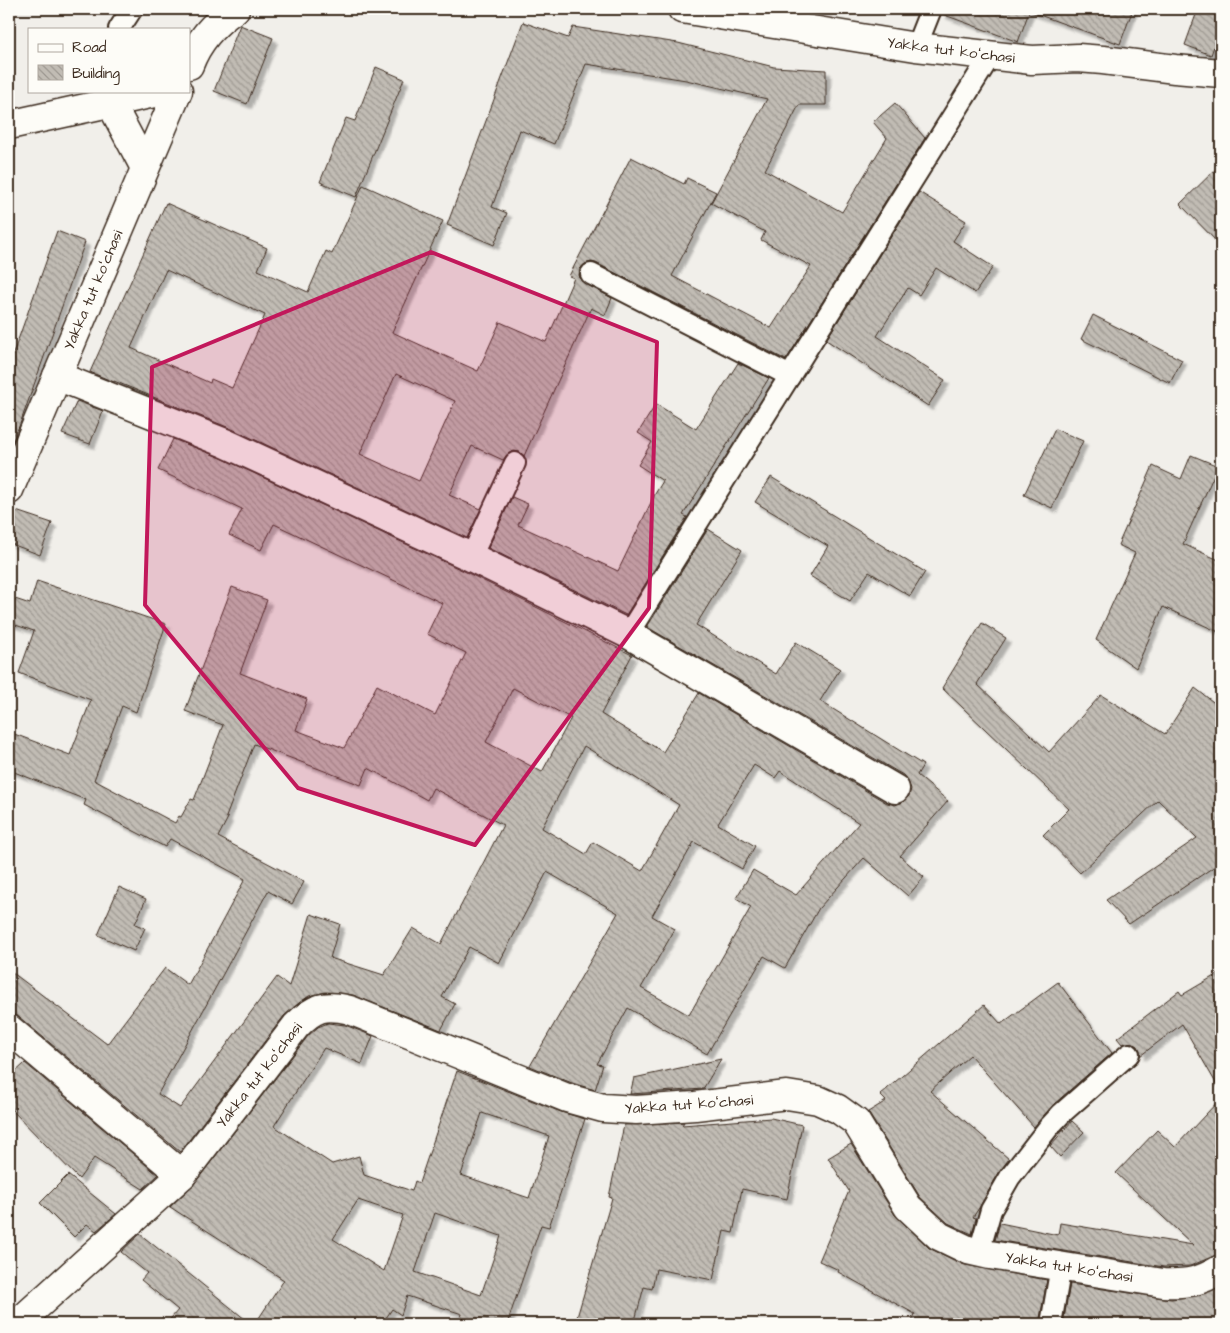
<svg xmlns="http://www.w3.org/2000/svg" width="1230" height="1333" font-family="'Architects Daughter',sans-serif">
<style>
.building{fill:url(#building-back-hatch);stroke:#3b2a1e;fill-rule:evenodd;filter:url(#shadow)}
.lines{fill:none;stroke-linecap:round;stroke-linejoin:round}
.service-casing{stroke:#3b2a1e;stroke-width:24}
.minor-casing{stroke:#3b2a1e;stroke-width:31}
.service{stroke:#fdfcf7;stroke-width:20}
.minor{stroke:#fdfcf7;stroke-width:28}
.marked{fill:#c2185b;fill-opacity:0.2;stroke:#c2185b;stroke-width:4;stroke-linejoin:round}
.labels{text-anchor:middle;stroke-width:4;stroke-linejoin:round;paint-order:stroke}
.street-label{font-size:15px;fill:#3b2a1e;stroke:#fdfcf7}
</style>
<defs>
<pattern id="building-back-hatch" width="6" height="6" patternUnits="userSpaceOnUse" patternTransform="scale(1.25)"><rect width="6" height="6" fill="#c1bcb4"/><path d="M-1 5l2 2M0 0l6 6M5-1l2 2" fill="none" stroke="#9e9992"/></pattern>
<filter id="shadow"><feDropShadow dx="4.5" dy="4.5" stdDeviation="1" flood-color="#0004"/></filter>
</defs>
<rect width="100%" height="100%" fill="#f1efea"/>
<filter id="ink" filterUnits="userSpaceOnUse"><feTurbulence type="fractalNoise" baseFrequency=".02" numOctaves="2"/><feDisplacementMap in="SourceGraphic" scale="10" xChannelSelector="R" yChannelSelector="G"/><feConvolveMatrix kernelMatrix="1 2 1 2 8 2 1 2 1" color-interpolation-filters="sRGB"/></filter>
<g filter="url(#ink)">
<g class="building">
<path d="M 943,9 L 1030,9 L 1018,42 L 942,14 Z"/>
<path d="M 1032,9 L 1133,9 L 1120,44 L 1031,12 Z"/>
<path d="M 1198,9 L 1221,9 L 1221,26 L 1211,55 L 1185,45 Z"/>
<path d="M 523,22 L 568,38 L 573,27 L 678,43 L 774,67 L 826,70 L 826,105 L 799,105 L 765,170 L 842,212 L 887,138 L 873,122 L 895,103 L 925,138 L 786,360 L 596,263 L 591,262 L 585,264 L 580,269 L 579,275 L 581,281 L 612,298 L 605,315 L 591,308 L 524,456 L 520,452 L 514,451 L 508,454 L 503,460 L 472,446 L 449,495 L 481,509 L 467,538 L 232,429 L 114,381 L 114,382 L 90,372 L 166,203 L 267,248 L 258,270 L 308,292 L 326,251 L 332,254 L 363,185 L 443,221 L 392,332 L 478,371 L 500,322 L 546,342 L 574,278 L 569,276 L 631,157 L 684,184 L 687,178 L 716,192 L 672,276 L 771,328 L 811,266 L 761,240 L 765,232 L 711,203 L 767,99 L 686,80 L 586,64 L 554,144 L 520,130 L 492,207 L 507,213 L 494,245 L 447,225 ZM 166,270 L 265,315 L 232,388 L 211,379 L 210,383 L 131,348 ZM 396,374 L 455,401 L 419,481 L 360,454 Z"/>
<path d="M 240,25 L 273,38 L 247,104 L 214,91 Z"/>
<path d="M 376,67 L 404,79 L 356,197 L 320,182 L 346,118 L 355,121 Z"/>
<path d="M 1221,164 L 1221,246 L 1180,204 Z"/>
<path d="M 919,192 L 966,221 L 953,241 L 993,267 L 975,293 L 936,268 L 919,295 L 908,288 L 877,336 L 945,380 L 928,406 L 826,340 Z"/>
<path d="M 57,231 L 85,242 L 20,424 L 11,445 L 9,445 L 9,365 Z"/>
<path d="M 1093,315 L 1182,360 L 1170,383 L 1081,339 Z"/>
<path d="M 738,363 L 769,378 L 683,515 L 687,517 L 626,615 L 488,548 L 512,497 L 528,504 L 518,525 L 618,571 L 655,494 L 663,481 L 638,465 L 652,442 L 638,433 L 656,404 L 696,429 Z"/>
<path d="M 77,401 L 103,411 L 90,444 L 62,434 Z"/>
<path d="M 1055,429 L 1083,441 L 1052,508 L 1024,495 Z"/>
<path d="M 173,439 L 219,457 L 464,571 L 632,655 L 601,714 L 663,752 L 699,693 L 887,803 L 895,805 L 903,802 L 909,796 L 911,789 L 908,781 L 903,775 L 647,627 L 708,529 L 742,550 L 696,625 L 776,674 L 796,642 L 840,669 L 820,701 L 923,765 L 917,775 L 948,801 L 900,856 L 924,877 L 908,896 L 864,858 L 819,908 L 785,968 L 764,956 L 707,1054 L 628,1008 L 597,1064 L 603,1065 L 595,1090 L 572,1083 L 530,1066 L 618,913 L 547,872 L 499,963 L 469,947 L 442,997 L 455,1004 L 441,1030 L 353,995 L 326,992 L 309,996 L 299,1003 L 284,1016 L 180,1152 L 19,1017 L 9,1014 L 9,970 L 107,1044 L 165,968 L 188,985 L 245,879 L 170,839 L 165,847 L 84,805 L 86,800 L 9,770 L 9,732 L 70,755 L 91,700 L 19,673 L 34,631 L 9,623 L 9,597 L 30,604 L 37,581 L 166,624 L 136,712 L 122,706 L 94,780 L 175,823 L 179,816 L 181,817 L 191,799 L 194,800 L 223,725 L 185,711 L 232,587 L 267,600 L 240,673 L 307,699 L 296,730 L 344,748 L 377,685 L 435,715 L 466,653 L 427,634 L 442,603 L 274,524 L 261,550 L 229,535 L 242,509 L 158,470 ZM 513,688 L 571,718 L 542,772 L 486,742 ZM 254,744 L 361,785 L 368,768 L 427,800 L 433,788 L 503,825 L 441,944 L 413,928 L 384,975 L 330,958 L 340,924 L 311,914 L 289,986 L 277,977 L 180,1108 L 158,1094 L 268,891 L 292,904 L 304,882 L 218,837 L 228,818 L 226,817 ZM 584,746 L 679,805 L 642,871 L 593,842 L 586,854 L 542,828 ZM 754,765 L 775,778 L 780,771 L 859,823 L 796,895 L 753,870 L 736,898 L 751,907 L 689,1015 L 641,988 L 675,929 L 652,916 L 694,842 L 742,869 L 755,846 L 718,824 Z"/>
<path d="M 1191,455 L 1218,466 L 1183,544 L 1221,561 L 1221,633 L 1163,607 L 1136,668 L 1096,640 L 1135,553 L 1118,545 L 1153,466 L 1181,479 Z"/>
<path d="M 771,477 L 925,572 L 910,596 L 869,572 L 850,601 L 810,576 L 828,546 L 755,502 Z"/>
<path d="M 16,511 L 52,523 L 40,555 L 9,543 L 9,530 Z"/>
<path d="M 982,623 L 1006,638 L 977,684 L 1049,752 L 1101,695 L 1165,734 L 1195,688 L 1221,708 L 1221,862 L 1129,924 L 1106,900 L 1197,838 L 1158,800 L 1080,873 L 1043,835 L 1069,809 L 942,688 Z"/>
<path d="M 119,887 L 146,899 L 135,924 L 145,928 L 134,951 L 98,935 Z"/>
<path d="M 1221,972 L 1221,1092 L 1182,1024 L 1140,1056 L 1140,1051 L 1138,1046 L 1132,1043 L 1122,1044 L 1117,1038 L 1179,991 L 1182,995 Z"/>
<path d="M 1058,982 L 1112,1053 L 1053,1105 L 1034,1127 L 970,1055 L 930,1091 L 1009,1159 L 1000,1171 L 979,1208 L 973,1217 L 976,1218 L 972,1234 L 948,1223 L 920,1197 L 868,1112 L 886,1101 L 880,1095 L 984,1005 L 1001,1024 Z"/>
<path d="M 328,1023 L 345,1025 L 373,1036 L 362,1064 L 324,1048 L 274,1126 L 332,1164 L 359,1156 L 364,1175 L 412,1191 L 415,1181 L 419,1183 L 457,1071 L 561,1112 L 585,1119 L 549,1227 L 541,1225 L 507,1324 L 459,1324 L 462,1314 L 407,1296 L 401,1315 L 392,1309 L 382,1324 L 255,1324 L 284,1280 L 170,1207 L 194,1184 L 308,1036 L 318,1027 ZM 482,1113 L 549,1136 L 529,1198 L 461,1175 ZM 358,1200 L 403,1215 L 384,1271 L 333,1239 ZM 435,1213 L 501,1236 L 481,1295 L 415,1272 Z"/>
<path d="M 721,1059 L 703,1089 L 630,1094 L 634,1078 Z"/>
<path d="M 25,1063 L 158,1175 L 143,1189 L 94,1158 L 79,1179 L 9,1107 L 9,1078 Z"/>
<path d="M 1221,1098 L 1221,1253 L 1190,1266 L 1164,1267 L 995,1240 L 1000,1223 L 1058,1235 L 1060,1223 L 1193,1245 L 1116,1173 L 1157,1130 L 1175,1147 Z"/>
<path d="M 771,1118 L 802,1125 L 787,1199 L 742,1189 L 733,1233 L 724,1231 L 713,1280 L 656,1269 L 652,1289 L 644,1287 L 634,1324 L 575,1324 L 612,1198 L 609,1197 L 624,1125 L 684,1122 L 682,1125 Z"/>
<path d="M 1072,1121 L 1084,1132 L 1060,1157 L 1050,1146 Z"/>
<path d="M 851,1144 L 895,1215 L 929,1248 L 965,1265 L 1047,1280 L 1039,1324 L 911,1324 L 915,1314 L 838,1272 L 839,1270 L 819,1261 L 849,1191 L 828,1158 Z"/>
<path d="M 68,1175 L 116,1214 L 96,1231 L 87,1224 L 74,1237 L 40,1203 Z"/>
<path d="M 140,1234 L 251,1324 L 166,1324 L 178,1310 L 141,1280 L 147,1273 L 121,1252 Z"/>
<path d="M 1070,1284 L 1171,1299 L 1197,1296 L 1221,1287 L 1221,1324 L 1063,1324 Z"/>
</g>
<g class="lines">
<g class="service-casing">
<g id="service">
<path d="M 119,29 L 132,9"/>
<path d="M 916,47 L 931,9"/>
<path d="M 591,274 L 790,376"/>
<path d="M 471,557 L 515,463"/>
<path d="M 628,634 L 991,55"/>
<path d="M 979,1252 L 991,1210 L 1010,1177 L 1049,1127 L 1061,1114 L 1129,1054"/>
<path d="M 1051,1324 L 1061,1266"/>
</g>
</g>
<g class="minor-casing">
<g id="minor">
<path d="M 682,9 L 916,47 L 1032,60 L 1078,58 L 1103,60 L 1175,69 L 1221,73"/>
<path d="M 189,65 C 198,41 214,23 235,9"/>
<path d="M 110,102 L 145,168"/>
<path d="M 9,125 L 163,91"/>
<path d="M 57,376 L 225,443 L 471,557 L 628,634 L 895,789"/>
<path d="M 9,490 L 178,91"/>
<path d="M 9,1029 L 182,1175"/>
<path d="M 17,1324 L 182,1175 L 296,1026 C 314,1007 325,1004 350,1010 L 567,1098 L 603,1108 L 636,1110 L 695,1106 L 787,1095 L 818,1100 L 838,1109 L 856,1122 L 908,1207 L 939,1236 L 968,1250 L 990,1255 L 1163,1283 C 1187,1284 1200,1282 1221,1269"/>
</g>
</g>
<use href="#service" class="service"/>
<use href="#minor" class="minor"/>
</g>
</g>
<path class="marked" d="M 431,252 L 657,342 L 649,608 L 475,845 L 298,788 L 145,605 L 152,367 Z"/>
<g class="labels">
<g class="street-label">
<text transform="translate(951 50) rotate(7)" y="5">Yakka tut koʻchasi</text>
<text transform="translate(93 290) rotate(-67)" y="5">Yakka tut koʻchasi</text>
<text transform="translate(259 1075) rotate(-52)" y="5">Yakka tut koʻchasi</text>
<text transform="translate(689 1104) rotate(-4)" y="5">Yakka tut koʻchasi</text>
<text transform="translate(1069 1267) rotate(9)" y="5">Yakka tut koʻchasi</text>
</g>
</g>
<rect width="1230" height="1333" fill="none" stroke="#fdfcf7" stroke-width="30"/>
<rect x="15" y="15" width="1200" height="1303" fill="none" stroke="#3b2a1e" stroke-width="2" filter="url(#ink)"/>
<rect x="28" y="28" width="162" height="65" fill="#fdfcf7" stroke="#afa8a0"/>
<rect x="38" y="44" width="25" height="8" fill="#fdfcf7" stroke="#afa8a0"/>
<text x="72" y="52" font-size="15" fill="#3b2a1e">Road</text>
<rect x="38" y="65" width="25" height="15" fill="url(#building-back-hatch)" stroke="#afa8a0"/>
<text x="72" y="78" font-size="15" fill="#3b2a1e">Building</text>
</svg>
